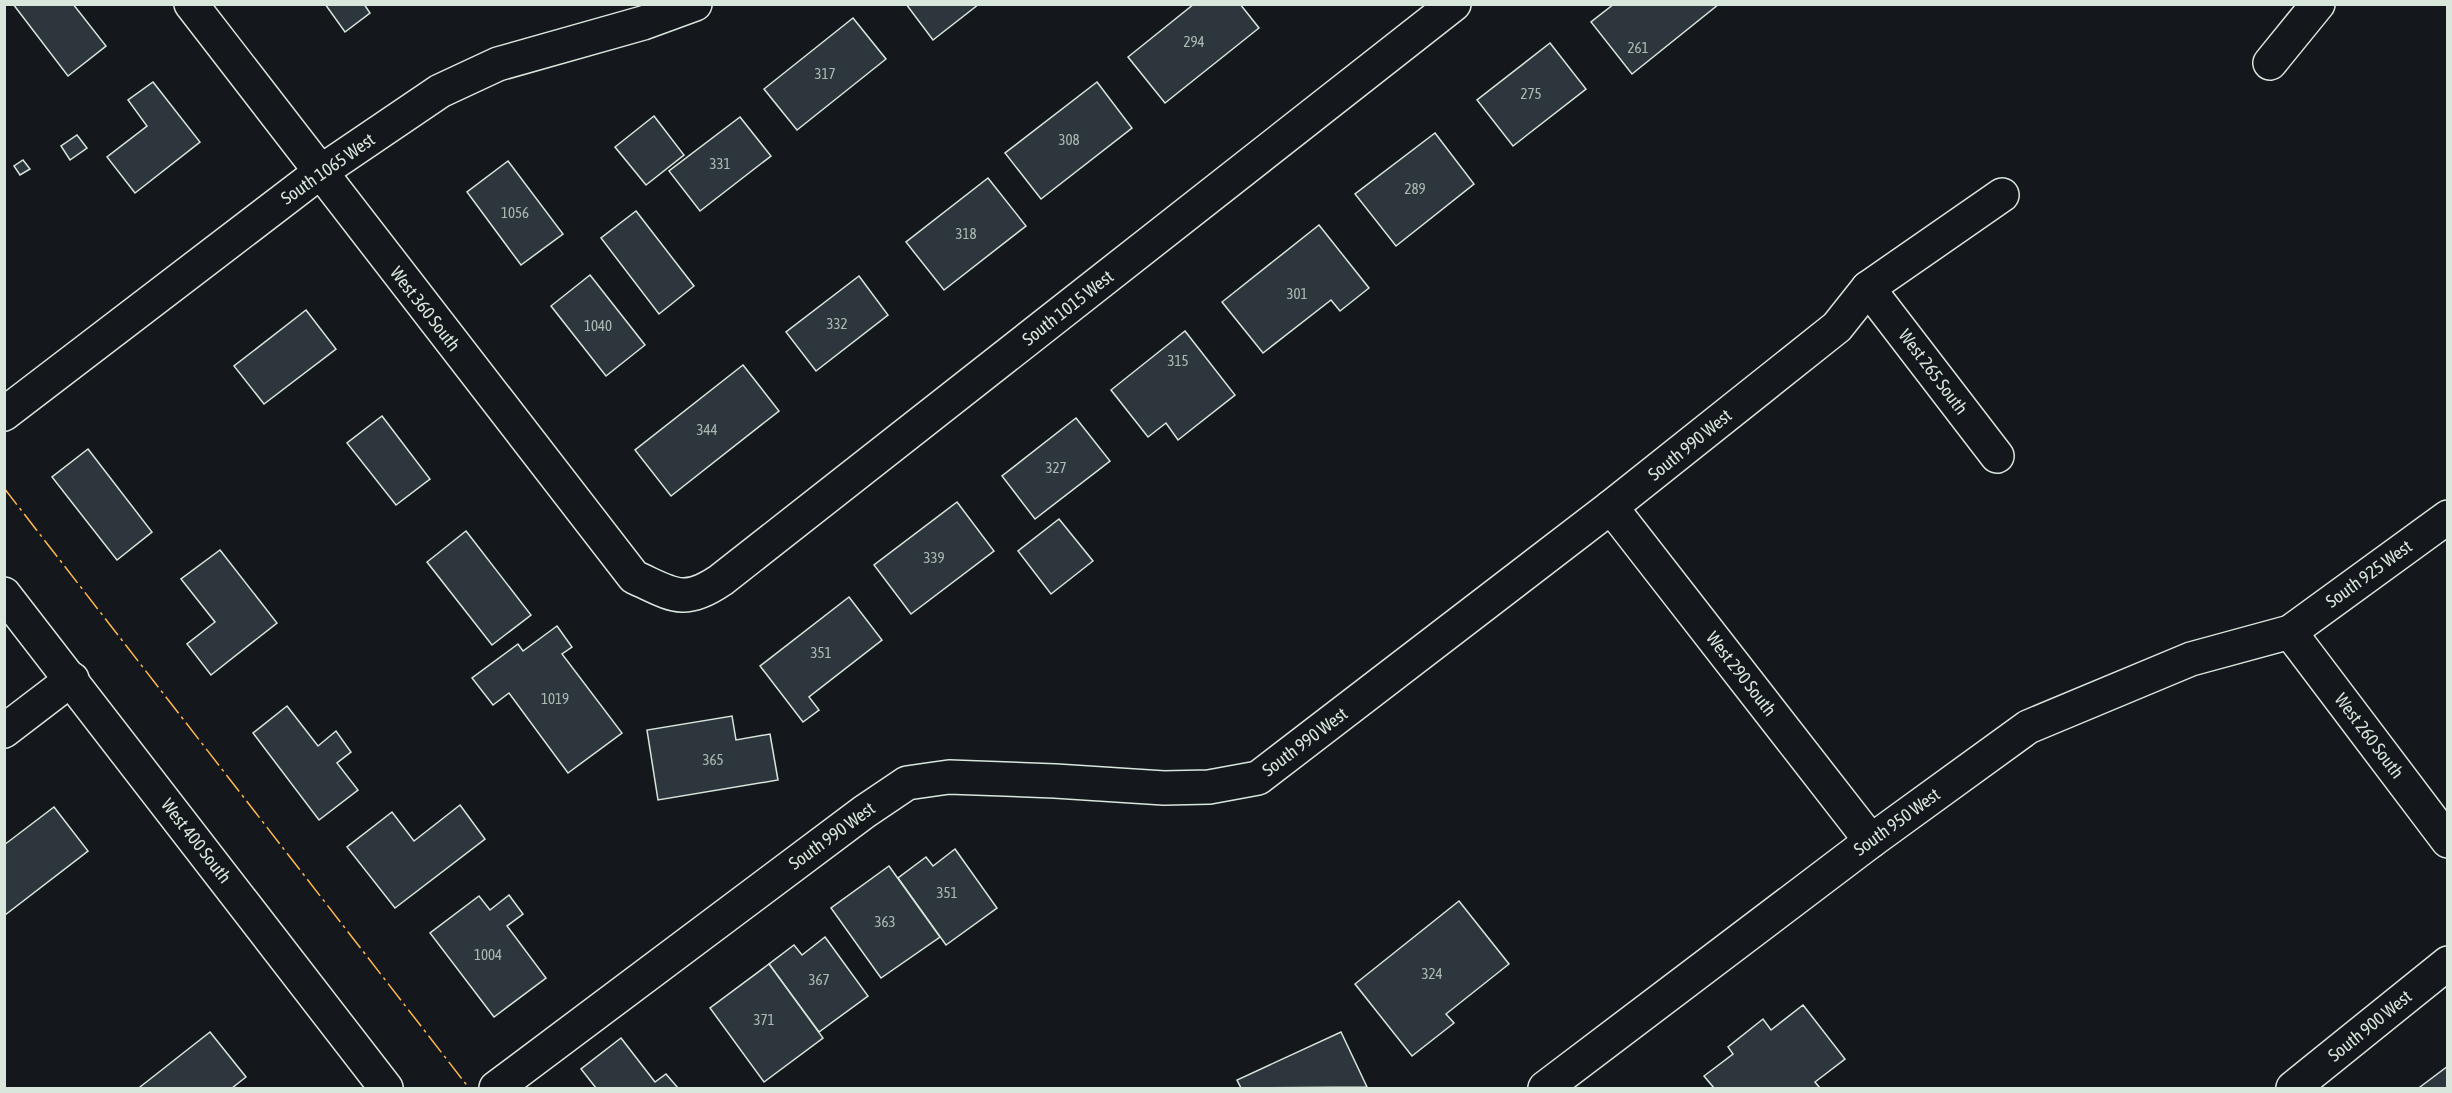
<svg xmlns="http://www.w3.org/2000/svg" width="2452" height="1093" font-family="'Asap Condensed',sans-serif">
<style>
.building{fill:#2c363c;stroke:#d8e6dc;stroke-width:1.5}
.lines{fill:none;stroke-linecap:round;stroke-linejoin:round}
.street-casing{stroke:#d8e6dc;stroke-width:36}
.secondary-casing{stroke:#d8e6dc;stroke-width:36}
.street{stroke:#14181c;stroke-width:33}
.secondary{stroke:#14181c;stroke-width:33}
.power{stroke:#ffb74d;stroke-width:1.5;stroke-dasharray:21 4.5 3 4.5;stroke-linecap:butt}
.labels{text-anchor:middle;stroke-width:4.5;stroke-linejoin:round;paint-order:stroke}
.number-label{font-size:15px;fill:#adbab4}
.street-label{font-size:18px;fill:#d8e6dc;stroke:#14181c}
</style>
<rect width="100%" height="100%" fill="#14181c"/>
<g class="building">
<path d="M 13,4 L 73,4 L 106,46 L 68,76 Z"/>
<path d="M 325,4 L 364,4 L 370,13 L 345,32 Z"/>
<path d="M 906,4 L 979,4 L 933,40 Z"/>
<path d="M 1194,4 L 1240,4 L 1259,28 L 1165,103 L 1128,57 Z"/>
<path d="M 1614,4 L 1719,4 L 1632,74 L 1591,22 Z"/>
<path d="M 853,18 L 886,59 L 797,130 L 764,89 Z"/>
<path d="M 1550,43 L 1586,89 L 1513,146 L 1477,100 Z"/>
<path d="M 153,82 L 200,142 L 135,193 L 107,157 L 147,126 L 128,100 Z"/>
<path d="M 1097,82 L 1132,128 L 1041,199 L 1005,153 Z"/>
<path d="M 654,116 L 684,155 L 646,185 L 615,147 Z"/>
<path d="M 740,117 L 771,156 L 700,211 L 669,171 Z"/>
<path d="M 1435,133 L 1474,184 L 1396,246 L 1355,194 Z"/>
<path d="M 77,135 L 87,148 L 70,160 L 61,146 Z"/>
<path d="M 23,160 L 30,169 L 20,175 L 14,166 Z"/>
<path d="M 508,161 L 563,234 L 521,265 L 467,192 Z"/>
<path d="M 988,178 L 1026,226 L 944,290 L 906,242 Z"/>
<path d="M 636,211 L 694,286 L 659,314 L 601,238 Z"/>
<path d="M 1319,225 L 1369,288 L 1340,311 L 1331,300 L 1263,353 L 1222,302 Z"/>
<path d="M 590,275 L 645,345 L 606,376 L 551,306 Z"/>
<path d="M 859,276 L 888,315 L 816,371 L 786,332 Z"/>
<path d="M 306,310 L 336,349 L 264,404 L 234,366 Z"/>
<path d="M 1185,331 L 1235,395 L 1178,440 L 1166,423 L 1148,437 L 1111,390 Z"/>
<path d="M 743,365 L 779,411 L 671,496 L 635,450 Z"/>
<path d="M 382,416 L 430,479 L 396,505 L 347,443 Z"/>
<path d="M 1076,418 L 1110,461 L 1035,519 L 1002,476 Z"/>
<path d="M 88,449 L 152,532 L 117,560 L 52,477 Z"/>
<path d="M 957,502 L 994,551 L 911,614 L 874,565 Z"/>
<path d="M 1059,519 L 1093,561 L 1051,594 L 1018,551 Z"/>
<path d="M 466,531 L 531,615 L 492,645 L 427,562 Z"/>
<path d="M 220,550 L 277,623 L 211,675 L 187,644 L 215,622 L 181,579 Z"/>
<path d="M 849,597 L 882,640 L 809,697 L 819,710 L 803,722 L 760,666 Z"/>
<path d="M 557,626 L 572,647 L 562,654 L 622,733 L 568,773 L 509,693 L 493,705 L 472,678 L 518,644 L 523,651 Z"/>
<path d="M 287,706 L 318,746 L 336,731 L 351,752 L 337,763 L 358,790 L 319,820 L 253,733 Z"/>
<path d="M 732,716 L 736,740 L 770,734 L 778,780 L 658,800 L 647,730 Z"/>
<path d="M 460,805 L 485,839 L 395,908 L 347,847 L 392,812 L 414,841 Z"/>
<path d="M 54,807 L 88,851 L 5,915 L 4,845 Z"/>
<path d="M 955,849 L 997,908 L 946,945 L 898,878 L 926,857 L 933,866 Z"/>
<path d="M 889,866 L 940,937 L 881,978 L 831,908 Z"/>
<path d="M 509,895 L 523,914 L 507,926 L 546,978 L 494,1017 L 430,933 L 479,896 L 490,910 Z"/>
<path d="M 1459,901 L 1509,964 L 1446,1014 L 1454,1023 L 1412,1056 L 1355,984 Z"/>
<path d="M 825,937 L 868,996 L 819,1032 L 769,964 L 794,945 L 802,955 Z"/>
<path d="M 769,964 L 823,1038 L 764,1082 L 710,1008 Z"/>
<path d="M 1803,1005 L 1845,1059 L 1815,1082 L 1820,1088 L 1714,1088 L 1704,1076 L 1733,1054 L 1728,1047 L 1763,1019 L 1771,1030 Z"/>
<path d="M 210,1032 L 246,1077 L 232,1088 L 141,1088 L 140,1087 Z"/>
<path d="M 1341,1032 L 1367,1087 L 1241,1088 L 1237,1080 Z"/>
<path d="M 621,1038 L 655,1082 L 666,1074 L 678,1088 L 596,1088 L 581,1069 Z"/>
<path d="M 2448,1066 L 2448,1088 L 2421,1088 L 2420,1087 Z"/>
</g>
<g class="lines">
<g class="street-casing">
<g id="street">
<path d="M 191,4 L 634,577 C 672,594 683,606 721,580 L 1454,4"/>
<path d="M 2270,63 L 2318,4"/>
<path d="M 1868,288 L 1997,456"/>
<path d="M 4,414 L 319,173 L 440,91 L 498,64 L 643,23 L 695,4"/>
<path d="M 1611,507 L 1871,841"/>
<path d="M 2290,632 L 2448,841"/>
<path d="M 4,731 L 72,679"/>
<path d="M 496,1088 L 864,812 L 907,783 L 949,777 L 1055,781 L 1164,788 L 1209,787 L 1258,778 L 1611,507 L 1837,327 L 1868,288 L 2002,195"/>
<path d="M 1545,1088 L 1871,841 L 2028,727 L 2191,659 L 2290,632 L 2448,517"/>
<path d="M 2293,1088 L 2448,963"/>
</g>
</g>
<g class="secondary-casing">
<path id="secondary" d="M 4,594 L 386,1088"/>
</g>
<use href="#street" class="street"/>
<use href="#secondary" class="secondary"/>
<path class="power" d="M 4,488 L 469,1088"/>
</g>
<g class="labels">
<g class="number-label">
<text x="1194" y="47">294</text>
<text x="1638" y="53">261</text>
<text x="825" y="79">317</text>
<text x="1531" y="99">275</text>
<text x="1069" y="145">308</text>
<text x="720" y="169">331</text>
<text x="1415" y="194">289</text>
<text x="515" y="218">1056</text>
<text x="966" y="239">318</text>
<text x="1297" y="299">301</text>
<text x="837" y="329">332</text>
<text x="598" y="331">1040</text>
<text x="1178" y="366">315</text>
<text x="707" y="435">344</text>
<text x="1056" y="473">327</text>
<text x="934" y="563">339</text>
<text x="821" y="658">351</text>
<text x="555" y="704">1019</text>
<text x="713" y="765">365</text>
<text x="947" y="898">351</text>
<text x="885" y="927">363</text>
<text x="488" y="960">1004</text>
<text x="1432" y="979">324</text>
<text x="819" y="985">367</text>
<text x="764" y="1025">371</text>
</g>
<g class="street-label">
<text transform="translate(328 169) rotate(-35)" y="6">South 1065 West</text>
<text transform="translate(1068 308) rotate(-38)" y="6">South 1015 West</text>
<text transform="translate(425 309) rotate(52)" y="6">West 360 South</text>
<text transform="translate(1933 372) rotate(53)" y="6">West 265 South</text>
<text transform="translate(1690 445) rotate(-39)" y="6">South 990 West</text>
<text transform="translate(2369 574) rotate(-36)" y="6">South 925 West</text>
<text transform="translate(1741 674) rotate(52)" y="6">West 290 South</text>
<text transform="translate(2369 736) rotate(53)" y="6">West 260 South</text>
<text transform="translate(1305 742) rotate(-37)" y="6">South 990 West</text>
<text transform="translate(1897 822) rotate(-36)" y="6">South 950 West</text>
<text transform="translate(832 836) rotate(-36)" y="6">South 990 West</text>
<text transform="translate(196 841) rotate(52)" y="6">West 400 South</text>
<text transform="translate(2370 1026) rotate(-39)" y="6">South 900 West</text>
</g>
</g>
<rect width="2452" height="1093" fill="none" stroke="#d8e6dc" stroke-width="12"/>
</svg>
